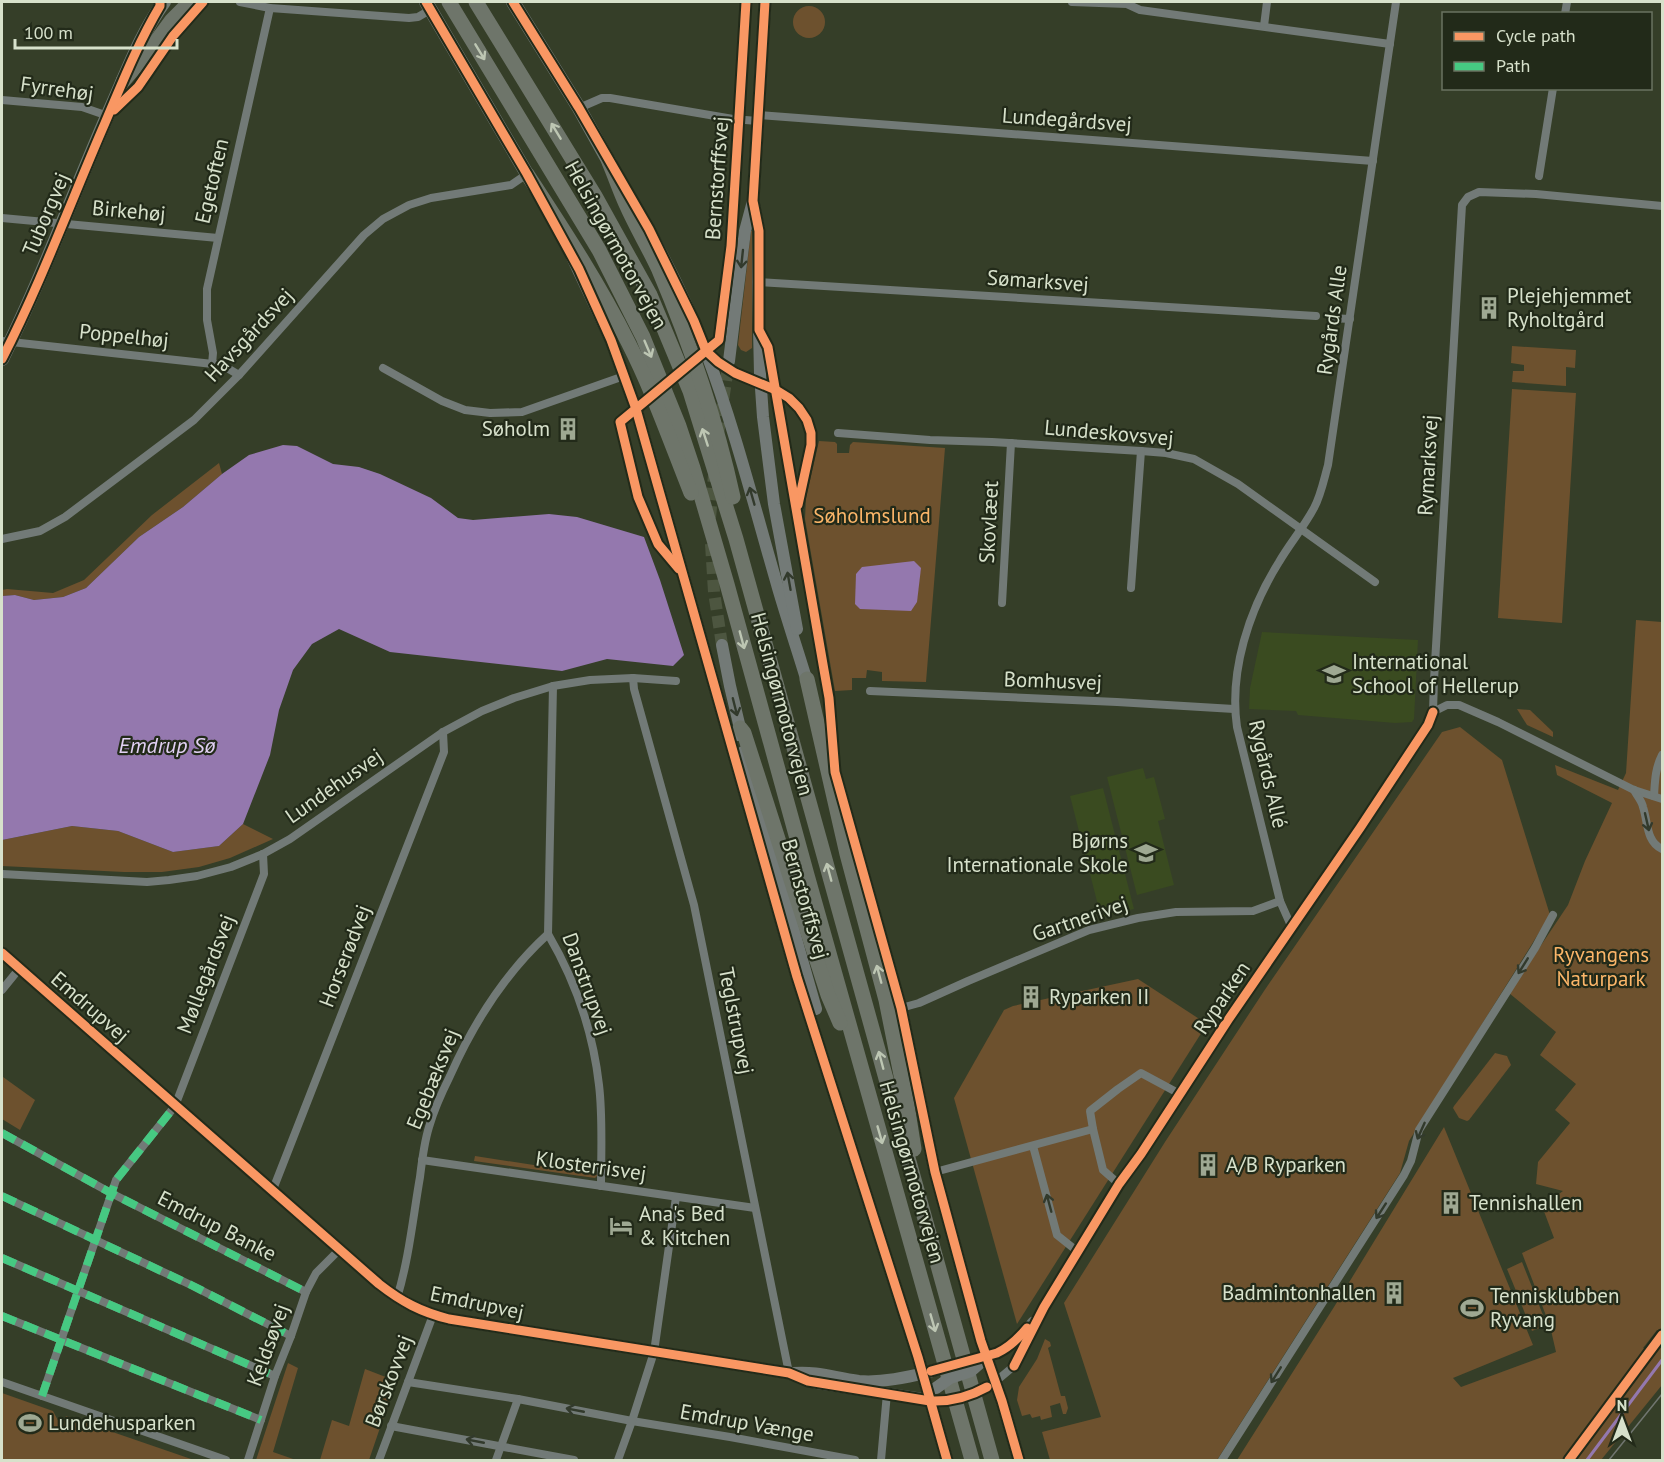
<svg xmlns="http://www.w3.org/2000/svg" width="1664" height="1462" font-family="'PT Sans',sans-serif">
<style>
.built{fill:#3a4b20}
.green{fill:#6d512e}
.water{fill:#9478ae}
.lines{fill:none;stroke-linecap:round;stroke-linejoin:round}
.stream{stroke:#9478ae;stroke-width:3}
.secondary-tunnel{stroke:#4d5640;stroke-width:12;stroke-dasharray:12 6;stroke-linecap:butt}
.street{stroke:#727a77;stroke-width:8}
.secondary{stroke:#737a77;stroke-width:12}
.primary{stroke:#707a73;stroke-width:14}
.highway{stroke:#6e756a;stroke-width:15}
.tram{stroke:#70756f;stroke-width:1.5}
.secondary-bridge{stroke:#737a77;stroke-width:12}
.quiet{stroke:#46c982;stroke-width:8;stroke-dasharray:15 8;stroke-linecap:butt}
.cycleway-casing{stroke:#222a19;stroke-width:13}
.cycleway{stroke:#f99763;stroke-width:9}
.oneway{stroke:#bdc6b3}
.oneway2{stroke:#323a2c}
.labels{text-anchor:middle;stroke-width:4.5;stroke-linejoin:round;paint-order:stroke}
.street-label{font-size:21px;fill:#d7e1cb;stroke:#222a19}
.poi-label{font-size:21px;fill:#d7e1cb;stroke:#222a19;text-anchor:start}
.park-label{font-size:21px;fill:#fcb669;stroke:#222a19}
.water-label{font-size:22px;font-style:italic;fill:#e1d0f3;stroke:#222a19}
</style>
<rect width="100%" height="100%" fill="#353e28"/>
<g class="built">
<path d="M 1262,632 L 1418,640 L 1414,719 L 1412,722 L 1395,723 L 1298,715 L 1296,711 L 1249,709 L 1250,688 Z"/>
<path d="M 1143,768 L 1146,779 L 1154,777 L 1165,819 L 1158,821 L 1174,885 L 1137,895 L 1107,777 Z"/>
<path d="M 1103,788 L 1134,909 L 1101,917 L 1070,796 Z"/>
</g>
<g class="green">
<circle cx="809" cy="22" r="16"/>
<path d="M 751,231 L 752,231 L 752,348 L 746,352 L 741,350 L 738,345 Z"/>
<path d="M 1512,346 L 1576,350 L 1575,368 L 1566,367 L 1566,386 L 1512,382 L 1513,371 L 1524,371 L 1524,365 L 1511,363 Z"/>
<path d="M 1512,389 L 1576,393 L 1562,623 L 1498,618 Z"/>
<path d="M 819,441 L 835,442 L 837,444 L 837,453 L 849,453 L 850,445 L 853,442 L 945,448 L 926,682 L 882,681 L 882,672 L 867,670 L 866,678 L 852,678 L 852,690 L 835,691 L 805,519 L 806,498 Z"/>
<path d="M 219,463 L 222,474 L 183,507 L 139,537 L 86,588 L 63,597 L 34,600 L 15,595 L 2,596 L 2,590 L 7,589 L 53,593 L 84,580 L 152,515 Z"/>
<path d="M 1636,620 L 1662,622 L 1662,1328 L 1660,1332 L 1657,1330 L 1643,1348 L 1647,1350 L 1562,1460 L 1237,1460 L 1334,1307 L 1444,1127 L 1533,1345 L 1453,1378 L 1461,1387 L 1556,1352 L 1550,1326 L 1522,1253 L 1554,1238 L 1542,1206 L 1563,1191 L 1536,1184 L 1538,1162 L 1570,1123 L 1555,1110 L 1576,1084 L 1540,1055 L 1556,1032 L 1509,993 L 1568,905 L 1585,861 L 1612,803 L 1557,775 L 1555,765 L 1618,790 L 1626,773 Z"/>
<path d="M 1517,709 L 1530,710 L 1553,732 L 1553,737 L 1527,725 Z"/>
<path d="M 1460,727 L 1502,760 L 1550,915 L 1409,1141 L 1400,1173 L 1217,1460 L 1050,1460 L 1042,1432 L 1101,1417 L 1064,1303 L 1165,1142 L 1264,991 L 1442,732 Z"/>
<path d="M 243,824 L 273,839 L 230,858 L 199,867 L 162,872 L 124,872 L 2,866 L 2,840 L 72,826 L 118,831 L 173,852 L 219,846 Z"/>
<path d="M 1138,979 L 1207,1024 L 1017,1324 L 954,1098 L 1004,1010 L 1013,1006 Z"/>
<path d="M 1495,1053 L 1507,1056 L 1511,1065 L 1469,1120 L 1467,1121 L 1459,1118 L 1453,1108 L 1454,1106 Z"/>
<path d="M 3,1077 L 35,1100 L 20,1130 L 2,1119 L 2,1079 Z"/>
<path d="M 475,1156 L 598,1175 L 595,1178 L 474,1161 Z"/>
<path d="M 1522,1262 L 1534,1292 L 1519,1298 L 1507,1269 Z"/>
<path d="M 1535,1295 L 1547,1325 L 1532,1331 L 1520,1301 Z"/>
<path d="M 1045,1339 L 1050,1342 L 1051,1346 L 1048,1348 L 1061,1396 L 1065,1396 L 1068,1408 L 1066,1414 L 1063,1414 L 1060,1403 L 1050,1406 L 1052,1417 L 1041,1420 L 1040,1416 L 1032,1418 L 1030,1414 L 1022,1416 L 1017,1400 L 1019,1387 L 1037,1359 Z"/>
<path d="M 1662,1343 L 1662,1385 L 1601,1460 L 1574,1460 Z"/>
<path d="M 288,1363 L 298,1368 L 273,1452 L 296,1460 L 256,1460 Z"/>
<path d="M 365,1369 L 396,1381 L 369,1460 L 320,1460 L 332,1420 L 349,1426 Z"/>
<path d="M 2,1393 L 53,1411 L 62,1428 L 66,1416 L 194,1460 L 2,1460 Z"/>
</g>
<g class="water">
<path d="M 283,445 L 297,446 L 333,464 L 359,467 L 380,474 L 431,498 L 458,518 L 473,520 L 549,514 L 577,517 L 644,537 L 660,580 L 684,655 L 673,666 L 607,659 L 562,671 L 390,652 L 339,629 L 312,644 L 293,670 L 279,710 L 270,755 L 243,824 L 219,846 L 173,852 L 118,831 L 72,826 L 2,840 L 2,596 L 15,595 L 34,600 L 63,597 L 86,588 L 139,537 L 183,507 L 222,474 L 249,455 Z"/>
<path d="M 914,561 L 921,568 L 917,602 L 911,611 L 860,609 L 855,604 L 856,574 L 862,567 Z"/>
</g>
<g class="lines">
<path class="stream" d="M 1587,1460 L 1662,1360"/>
<g class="secondary-tunnel">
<path d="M 718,434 L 729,361"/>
<path d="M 710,518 L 714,475"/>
<path d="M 711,544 L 714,592 L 722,645"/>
</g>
<g class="street">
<path d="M 240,2 L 270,8 L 409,18 L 418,17 L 430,10"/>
<path d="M 1072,2 L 1127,4 L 1140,10 L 1390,44"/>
<path d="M 1565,14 L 1567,2"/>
<path d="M 1264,26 L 1267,2"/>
<path d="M 2,100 L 82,107 L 108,116"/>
<path d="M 579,108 L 602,98 L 610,98 L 733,119 L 758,121"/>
<path d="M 758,115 L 1373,161"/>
<path d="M 1539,176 L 1553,88"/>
<path d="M 2,218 L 218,238"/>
<path d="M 758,282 L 1316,316"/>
<path d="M 1331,318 L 1350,319"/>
<path d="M 2,341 L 222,365 L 239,375"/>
<path d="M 212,364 L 213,353 L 207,320 L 207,289 L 270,8"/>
<path d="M 383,368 L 442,401 L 465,410 L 490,413 L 522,412 L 624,376"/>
<path d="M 838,433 L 930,440 L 992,442 L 1141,451 L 1166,453 L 1194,459 L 1238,484 L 1375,582"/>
<path d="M 2,539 L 40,531 L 65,517 L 194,420 L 239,375 L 364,235 L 383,219 L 409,205 L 431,198 L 511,185 L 527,174"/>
<path d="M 1131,588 L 1141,451"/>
<path d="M 1002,603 L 1011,443"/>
<path d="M 633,678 L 634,689 L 694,905 L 789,1373"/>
<path d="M 553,686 L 548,934 C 575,980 593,1032 599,1085 C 603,1118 601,1153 601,1186"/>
<path d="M 870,691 L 1117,702 L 1234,709"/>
<path d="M 1433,712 L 1447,705 L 1459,705 L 1498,722 L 1634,790 L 1662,799"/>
<path d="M 1634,790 C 1637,796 1642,801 1643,807 C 1648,822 1646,842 1662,849"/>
<path d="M 1654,796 C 1655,781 1655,769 1662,755"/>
<path d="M 2,874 L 147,882 L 169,880 L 197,876 L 231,867 L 263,854 L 290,839 L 443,732 L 482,711 L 514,698 L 553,686 L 590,680 L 633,678 L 676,681"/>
<path d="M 1292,928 L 1280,901 L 1237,727 C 1229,671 1249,610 1279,562 C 1290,543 1304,527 1314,508 C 1321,495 1324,479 1328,465 L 1396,2"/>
<path d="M 2,990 L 19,969"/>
<path d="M 901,1008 L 919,1003 L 968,981 L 1089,930 L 1138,918 L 1176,912 L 1253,911 L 1280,901"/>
<path d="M 2,1133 L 111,1193 L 306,1292"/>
<path d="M 1033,1146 L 1057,1235 L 1077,1251"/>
<path d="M 422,1160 L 755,1208"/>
<path d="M 935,1172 L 1093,1129"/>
<path d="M 1119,1184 L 1103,1170 L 1093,1129 L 1090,1111 L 1118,1089 L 1141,1073 L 1180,1094"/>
<path d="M 272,1192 L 444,752 L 443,732"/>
<path d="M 2,1196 L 193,1286 L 291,1336"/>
<path d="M 2,1258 L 275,1376"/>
<path d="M 397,1298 C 409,1259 413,1217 420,1177 C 422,1160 424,1143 429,1127 C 434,1110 442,1092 450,1076 C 474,1022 504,974 548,934"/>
<path d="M 2,1316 L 261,1420"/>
<path d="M 986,1357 C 1009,1350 1017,1339 1032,1321"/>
<path d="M 2,1382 L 226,1460"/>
<path d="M 408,1382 L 518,1399 L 632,1421 L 730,1437 L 855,1460"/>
<path d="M 995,1382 L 1014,1366 L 1044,1307 L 1119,1184 L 1141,1154 L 1228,1020 L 1360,828 L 1428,725 L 1433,712 L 1434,680 L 1462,205 L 1468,197 L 1479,192 L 1536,194 L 1662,206"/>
<path d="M 42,1396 L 116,1180 L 175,1106 L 264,874 L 263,854"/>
<path d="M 391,1426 L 574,1460"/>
<path d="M 248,1460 L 275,1376 L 291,1336 L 306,1292 L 316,1273 L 339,1250"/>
<path d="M 379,1460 L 433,1315"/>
<path d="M 496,1460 L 518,1399"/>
<path d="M 618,1460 L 632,1421 L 654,1352 L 676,1197"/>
<path d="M 881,1460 L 887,1393"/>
<path d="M 1222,1460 L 1404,1175 L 1411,1161 L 1419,1130 L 1535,948 L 1553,915"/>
</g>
<g class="secondary">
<path d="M 625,188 C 656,240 685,296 706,352 C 735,429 755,509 778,588 C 788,622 799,655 809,688"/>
<path d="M 753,201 L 759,231 L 758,282 L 760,374 L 763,417 L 774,504 L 797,629"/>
<path d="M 572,257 L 611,340 L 636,409 L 797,977 L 918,1357 L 947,1460"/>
<path d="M 729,361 L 745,231 L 753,201 L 765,2"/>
<path d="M 722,645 L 730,686 L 740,728 L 738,735"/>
<path d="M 743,752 L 816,1009"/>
<path d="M 833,765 L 901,1008 L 935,1172 L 981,1341 L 1002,1401 L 1019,1460"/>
<path d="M 2,953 L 379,1284 C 402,1302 421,1312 449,1319 L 789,1373 L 817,1383 L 936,1401"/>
<path d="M 793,1373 C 819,1371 834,1378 859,1381 C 882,1383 908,1377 930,1372"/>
</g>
<g class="primary">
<path d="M 426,2 L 527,174"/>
<path d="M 513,2 L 579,108 L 609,162"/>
<path d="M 2,359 C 42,279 73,194 109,112 C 126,75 140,35 164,2"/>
</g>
<g class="highway">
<path d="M 449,2 L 599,250 L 643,337 L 679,426 L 693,468 L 727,584 L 807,875 L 972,1460"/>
<path d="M 476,2 L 595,196 L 650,295 L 690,391 L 736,539 L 992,1460"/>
<path d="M 123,81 L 153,46 L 172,20 L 190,2"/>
<path d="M 609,162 C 615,176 620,191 626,204 C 636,227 649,248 659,270 C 690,343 716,420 733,497"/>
<path d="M 527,174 C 563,229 599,284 628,342 C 653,391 671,443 691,493"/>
<path d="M 807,679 L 847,854 L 886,1000 L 907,1105 L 914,1149"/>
<path d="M 740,728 L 744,733 L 828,995 L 840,1023"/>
</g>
<path class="tram" d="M 1609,1460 L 1662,1394"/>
<g class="secondary-bridge">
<path d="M 931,1371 L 979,1358"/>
<path d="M 936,1388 L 950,1378 L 971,1371 L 980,1363"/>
<path d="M 940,1401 L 961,1398 L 987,1387"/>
</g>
<g class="quiet">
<path d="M 2,1133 L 111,1193 L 306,1292"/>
<path d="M 2,1196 L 193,1286 L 291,1336"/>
<path d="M 2,1258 L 275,1376"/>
<path d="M 2,1316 L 261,1420"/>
<path d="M 42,1396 L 116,1180 L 175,1106"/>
</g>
<g class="cycleway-casing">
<g id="cycleway">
<path d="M 426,2 L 527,174 L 579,269 L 611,340 L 636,409 L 647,448 L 797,977 L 918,1357 L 947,1460"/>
<path d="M 513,2 L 579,108 L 649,229 L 694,321 L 706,351 L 718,362 L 735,373 L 776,390 L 789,398 L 799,408 L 807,420 L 811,433 L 811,445 L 798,505"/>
<path d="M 765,2 L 753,201 L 759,231 L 759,330 L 768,347 L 824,670 L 829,698 L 835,772 L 901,1008 L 935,1172 L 981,1341 L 1002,1401 L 1019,1460"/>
<path d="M 114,110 L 138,87 L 173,36 L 203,2"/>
<path d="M 2,359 C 41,283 71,201 105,123 C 122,83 138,43 160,6 L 160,2"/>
<path d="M 679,569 L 658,544 L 638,497 L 620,422 L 719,340 L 731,246 L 746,2"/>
<path d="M 2,953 L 379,1284 C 402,1302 421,1312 449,1319 L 789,1373 L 808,1381 L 930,1401 C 951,1402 969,1397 987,1387"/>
<path d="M 1014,1366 L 1044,1307 L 1119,1184 L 1141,1154 L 1228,1020 L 1360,828 L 1428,725 L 1433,712"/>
<path d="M 931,1371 L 997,1353 C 1010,1347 1018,1339 1027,1328"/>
<path d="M 1569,1460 L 1662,1335"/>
</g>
</g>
<use href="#cycleway" class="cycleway"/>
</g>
<defs><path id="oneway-shaft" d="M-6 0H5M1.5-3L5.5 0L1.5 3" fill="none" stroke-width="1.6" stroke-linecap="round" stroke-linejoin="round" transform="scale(1.5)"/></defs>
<g class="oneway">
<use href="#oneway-shaft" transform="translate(480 52) rotate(59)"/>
<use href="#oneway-shaft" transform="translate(556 131) rotate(-121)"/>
<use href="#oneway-shaft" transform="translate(648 349) rotate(67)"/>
<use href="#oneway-shaft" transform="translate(705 437) rotate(-108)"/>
<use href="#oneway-shaft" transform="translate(742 640) rotate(75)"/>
<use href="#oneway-shaft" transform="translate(829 872) rotate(-105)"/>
<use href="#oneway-shaft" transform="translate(879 974) rotate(-105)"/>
<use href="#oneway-shaft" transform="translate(881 1060) rotate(-105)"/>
<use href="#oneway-shaft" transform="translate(880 1135) rotate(74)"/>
<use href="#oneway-shaft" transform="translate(933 1323) rotate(74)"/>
</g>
<g class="oneway2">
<use href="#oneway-shaft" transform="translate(742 259) rotate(96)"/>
<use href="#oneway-shaft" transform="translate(752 496) rotate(-106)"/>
<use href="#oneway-shaft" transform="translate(789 581) rotate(-100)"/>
<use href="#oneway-shaft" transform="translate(735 707) rotate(76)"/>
<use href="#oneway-shaft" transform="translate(1647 822) rotate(77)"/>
<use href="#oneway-shaft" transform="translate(1523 966) rotate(122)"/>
<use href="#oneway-shaft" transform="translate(1421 1131) rotate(114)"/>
<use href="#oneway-shaft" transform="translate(1049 1203) rotate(-105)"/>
<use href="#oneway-shaft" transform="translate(1381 1211) rotate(123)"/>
<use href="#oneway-shaft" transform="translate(1276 1375) rotate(122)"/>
<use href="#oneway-shaft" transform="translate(575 1410) rotate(-169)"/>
<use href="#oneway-shaft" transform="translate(475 1441) rotate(-169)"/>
</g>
<defs>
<g id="building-bare" transform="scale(1.8)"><path d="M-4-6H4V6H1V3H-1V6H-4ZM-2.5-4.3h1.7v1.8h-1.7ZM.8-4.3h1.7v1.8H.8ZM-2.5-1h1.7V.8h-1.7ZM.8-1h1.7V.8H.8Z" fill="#9ea892" stroke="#222a19" stroke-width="2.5" paint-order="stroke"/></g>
<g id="school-bare" transform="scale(1.8)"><path d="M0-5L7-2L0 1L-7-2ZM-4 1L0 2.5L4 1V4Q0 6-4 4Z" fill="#9ea892" stroke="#222a19" stroke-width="2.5" paint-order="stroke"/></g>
<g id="hotel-bare" transform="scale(1.8)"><path d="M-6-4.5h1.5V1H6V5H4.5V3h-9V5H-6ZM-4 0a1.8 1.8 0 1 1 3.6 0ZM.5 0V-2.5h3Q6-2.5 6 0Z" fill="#9ea892" stroke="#222a19" stroke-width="2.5" paint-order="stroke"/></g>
<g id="stadium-bare" transform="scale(1.8)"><path d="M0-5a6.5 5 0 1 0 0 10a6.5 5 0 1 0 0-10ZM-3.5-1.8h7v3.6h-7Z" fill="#9ea892" stroke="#222a19" stroke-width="2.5" paint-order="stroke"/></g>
</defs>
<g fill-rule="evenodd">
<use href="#building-bare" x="1489" y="308"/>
<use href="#building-bare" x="568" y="429"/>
<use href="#school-bare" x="1334" y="674"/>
<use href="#school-bare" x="1146" y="853"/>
<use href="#building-bare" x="1031" y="997"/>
<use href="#building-bare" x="1208" y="1165"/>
<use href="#building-bare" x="1451" y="1203"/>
<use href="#hotel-bare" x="621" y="1226"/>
<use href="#building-bare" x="1394" y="1293"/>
<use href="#stadium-bare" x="1472" y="1308"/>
<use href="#stadium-bare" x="30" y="1423"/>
</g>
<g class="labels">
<g class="street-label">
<text transform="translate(57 89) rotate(8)" y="7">Fyrrehøj</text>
<text transform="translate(1067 120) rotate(4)" y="7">Lundegårdsvej</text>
<text transform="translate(717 178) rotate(-86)" y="7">Bernstorffsvej</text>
<text transform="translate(212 181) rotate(-77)" y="7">Egetoften</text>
<text transform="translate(129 211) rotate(5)" y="7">Birkehøj</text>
<text transform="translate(46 214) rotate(-67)" y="7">Tuborgvej</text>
<text transform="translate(616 245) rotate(61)" y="7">Helsingørmotorvejen</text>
<text transform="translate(1038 281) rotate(4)" y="7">Sømarksvej</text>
<text transform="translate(1332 320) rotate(-82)" y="7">Rygårds Alle</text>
<text transform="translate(249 335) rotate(-47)" y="7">Havsgårdsvej</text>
<text transform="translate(124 336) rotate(6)" y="7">Poppelhøj</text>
<text transform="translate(1109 433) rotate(5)" y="7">Lundeskovsvej</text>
<text transform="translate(1428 465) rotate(-87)" y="7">Rymarksvej</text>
<text transform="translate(989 522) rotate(-87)" y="7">Skovlæet</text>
<text transform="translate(1053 681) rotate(2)" y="7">Bomhusvej</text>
<text transform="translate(782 704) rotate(75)" y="7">Helsingørmotorvejen</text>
<text transform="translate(1268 774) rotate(77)" y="7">Rygårds Allé</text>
<text transform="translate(334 786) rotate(-35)" y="7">Lundehusvej</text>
<text transform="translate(805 899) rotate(74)" y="7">Bernstorffsvej</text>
<text transform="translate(1080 919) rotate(-19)" y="7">Gartnerivej</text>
<text transform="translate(345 956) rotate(-69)" y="7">Horserødvej</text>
<text transform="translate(206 974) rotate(-69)" y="7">Møllegårdsvej</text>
<text transform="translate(587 984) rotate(70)" y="7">Danstrupvej</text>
<text transform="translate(1222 998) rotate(-56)" y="7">Ryparken</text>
<text transform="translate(90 1007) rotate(41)" y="7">Emdrupvej</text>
<text transform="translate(736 1021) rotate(79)" y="7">Teglstrupvej</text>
<text transform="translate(433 1079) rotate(-68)" y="7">Egebæksvej</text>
<text transform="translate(591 1166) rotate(8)" y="7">Klosterrisvej</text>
<text transform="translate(912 1172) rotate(74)" y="7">Helsingørmotorvejen</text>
<text transform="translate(217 1226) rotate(27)" y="7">Emdrup Banke</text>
<text transform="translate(477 1303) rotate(12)" y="7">Emdrupvej</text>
<text transform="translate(268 1345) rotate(-70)" y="7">Keldsøvej</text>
<text transform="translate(389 1381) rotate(-69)" y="7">Børskovvej</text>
<text transform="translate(747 1423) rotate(10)" y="7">Emdrup Vænge</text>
</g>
<g class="poi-label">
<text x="1507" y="303">Plejehjemmet<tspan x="1507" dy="24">Ryholtgård</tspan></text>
<text x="550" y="436" text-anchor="end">Søholm</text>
<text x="1352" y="669">International<tspan x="1352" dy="24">School of Hellerup</tspan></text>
<text x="1128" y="848" text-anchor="end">Bjørns<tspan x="1128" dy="24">Internationale Skole</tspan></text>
<text x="1049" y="1004">Ryparken II</text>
<text x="1226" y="1172">A/B Ryparken</text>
<text x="1469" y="1210">Tennishallen</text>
<text x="639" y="1221">Ana's Bed<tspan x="639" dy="24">&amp; Kitchen</tspan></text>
<text x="1376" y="1300" text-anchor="end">Badmintonhallen</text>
<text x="1490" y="1303">Tennisklubben<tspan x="1490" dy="24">Ryvang</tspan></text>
<text x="48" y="1430">Lundehusparken</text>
</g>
<g class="park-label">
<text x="872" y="523">Søholmslund</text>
<text x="1601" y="962">Ryvangens<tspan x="1601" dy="24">Naturpark</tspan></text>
</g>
<g class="water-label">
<text x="167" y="753">Emdrup Sø</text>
</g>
</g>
<rect width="1664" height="1462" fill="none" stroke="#d7e1cb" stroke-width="6"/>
<rect x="1442" y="12" width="210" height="78" fill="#222a19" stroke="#6a7360" stroke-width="1.5"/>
<rect x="1454" y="32" width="30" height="9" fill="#f99763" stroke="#6a7360" stroke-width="1.5"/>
<text x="1496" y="42" font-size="18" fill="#d7e1cb">Cycle path</text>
<rect x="1454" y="62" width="30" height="9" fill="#46c982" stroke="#6a7360" stroke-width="1.5"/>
<text x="1496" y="72" font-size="18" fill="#d7e1cb">Path</text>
<g transform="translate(1622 1420)" stroke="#222a19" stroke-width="4.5" paint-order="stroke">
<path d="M0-4.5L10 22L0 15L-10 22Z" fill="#d7e1cb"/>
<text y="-9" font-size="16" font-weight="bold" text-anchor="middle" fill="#d7e1cb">N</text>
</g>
<path d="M15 39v9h162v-9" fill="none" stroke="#d7e1cb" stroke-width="3"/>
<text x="24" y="39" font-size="18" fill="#d7e1cb" stroke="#222a19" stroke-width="4.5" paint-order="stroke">100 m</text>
</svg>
